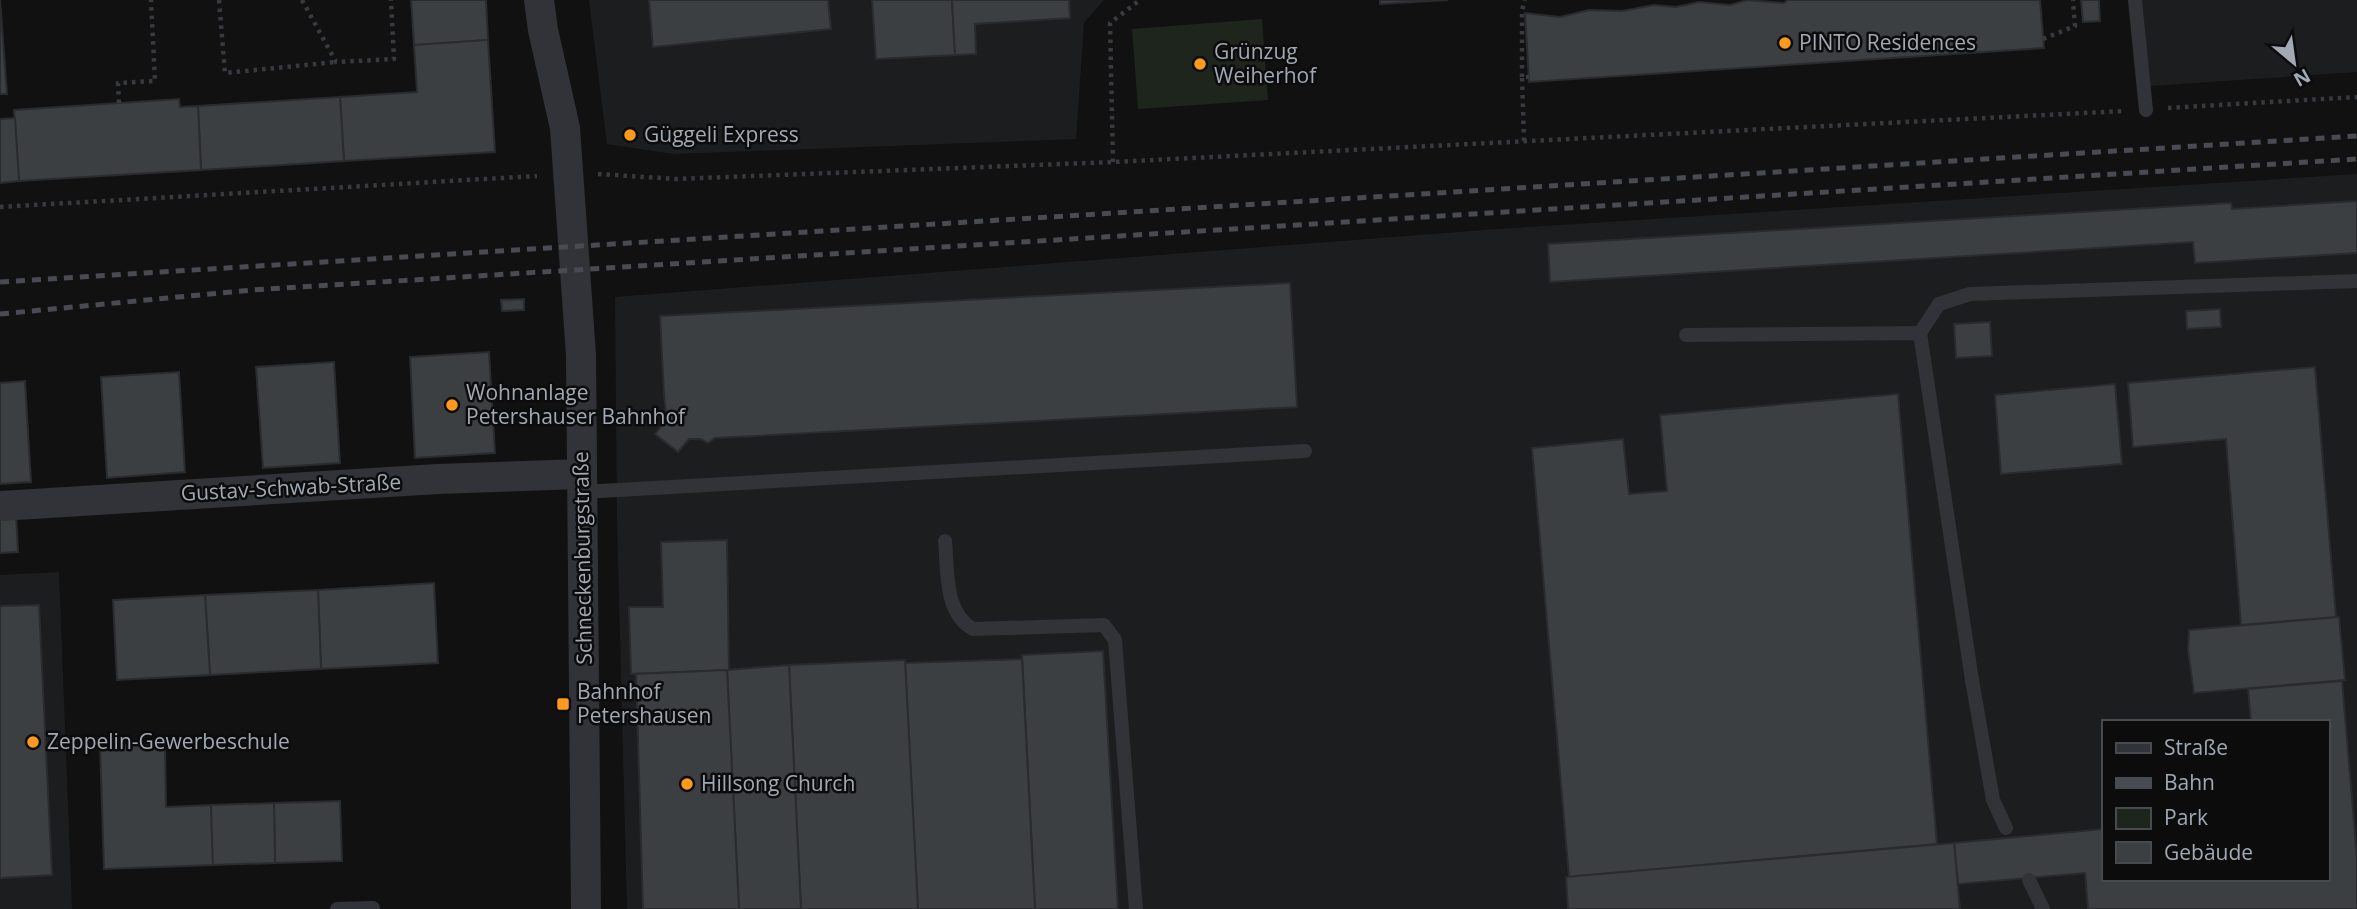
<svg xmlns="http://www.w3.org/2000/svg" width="2357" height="909" font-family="'Open Sans',sans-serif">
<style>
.built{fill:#1c1d1f;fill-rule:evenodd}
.green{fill:#1d251d}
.building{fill:#3c3f42;stroke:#2a2b2e;stroke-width:2}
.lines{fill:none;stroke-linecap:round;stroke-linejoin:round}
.path{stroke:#373a3f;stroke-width:4.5;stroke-dasharray:3.5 5;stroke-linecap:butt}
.service{stroke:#313338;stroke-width:14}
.minor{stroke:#313338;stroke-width:30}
.rail{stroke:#484b51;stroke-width:5;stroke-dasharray:9 7;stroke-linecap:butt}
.poi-dot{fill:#ff991c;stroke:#0c0c0d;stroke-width:2.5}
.labels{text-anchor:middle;stroke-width:5;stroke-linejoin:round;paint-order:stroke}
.poi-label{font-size:21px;fill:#a0a9b4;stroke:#0c0c0d;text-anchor:start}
.street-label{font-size:21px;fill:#a0a9b4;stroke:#0c0c0d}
</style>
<rect width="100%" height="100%" fill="#111112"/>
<g class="built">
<path d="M 589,0 L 1104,0 L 1084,23 L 1076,139 L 673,154 L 607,144 Z"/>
<path d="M 2142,0 L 2357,0 L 2357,72 L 2150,86 Z"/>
<path d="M 2357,174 L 2357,909 L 627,909 L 617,521 L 615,297 L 1497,229 ZM 2103,722 L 2327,722 L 2327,879 L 2103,879 Z"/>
<path d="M 59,572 L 72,909 L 0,909 L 0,575 Z"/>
</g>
<path class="green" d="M 1262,19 L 1268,100 L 1138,109 L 1132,29 Z"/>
<g class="building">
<path d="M 0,0 L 7,94 L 0,94 Z"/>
<path d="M 411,0 L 486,0 L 488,40 L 414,45 Z"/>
<path d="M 649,0 L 828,0 L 831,29 L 653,47 Z"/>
<path d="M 872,0 L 952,0 L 955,55 L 876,59 Z"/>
<path d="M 952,0 L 1069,0 L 1070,18 L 975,24 L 976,54 L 955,55 Z"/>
<path d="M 1380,0 L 1448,0 L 1380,4 Z"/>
<path d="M 1747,0 L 1784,3 L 1788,0 L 2040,0 L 2044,48 L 1529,82 L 1525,13 L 1560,17 L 1589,10 L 1622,11 L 1654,5 L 1676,7 L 1699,2 L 1730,5 Z"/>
<path d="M 2081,0 L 2099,0 L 2100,21 L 2083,22 Z"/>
<path d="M 488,40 L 495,152 L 344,161 L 340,97 L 417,92 L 414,45 Z"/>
<path d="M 340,97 L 344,161 L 201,170 L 198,106 Z"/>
<path d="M 179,99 L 180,107 L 198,106 L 201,170 L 19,181 L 14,110 Z"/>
<path d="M 15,118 L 19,181 L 0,183 L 0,119 Z"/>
<path d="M 2357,201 L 2357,253 L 2195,263 L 2193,242 L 1550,282 L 1548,244 L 2231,203 L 2232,209 Z"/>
<path d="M 1290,283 L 1297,407 L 715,438 L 708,443 L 701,439 L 689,439 L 678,452 L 655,434 L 670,415 L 666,413 L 664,395 L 660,316 Z"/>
<path d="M 524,299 L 524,310 L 502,311 L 501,300 Z"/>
<path d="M 2220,309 L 2221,327 L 2187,329 L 2186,311 Z"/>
<path d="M 1990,322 L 1992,356 L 1956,358 L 1954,324 Z"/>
<path d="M 489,352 L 495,453 L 415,458 L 410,357 Z"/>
<path d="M 334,362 L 340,463 L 263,468 L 256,367 Z"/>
<path d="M 2315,367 L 2336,617 L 2241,625 L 2226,439 L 2133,447 L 2128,383 Z"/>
<path d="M 179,372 L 185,472 L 107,478 L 101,377 Z"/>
<path d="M 25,381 L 31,482 L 0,484 L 0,383 Z"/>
<path d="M 2115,384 L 2122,464 L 2001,474 L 1995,395 Z"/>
<path d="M 1898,394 L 1937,844 L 1569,877 L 1532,448 L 1623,439 L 1629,494 L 1667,491 L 1660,415 Z"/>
<path d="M 0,514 L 16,514 L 18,552 L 0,553 Z"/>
<path d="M 727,540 L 729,670 L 631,674 L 629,607 L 663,607 L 661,542 Z"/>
<path d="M 434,583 L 438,663 L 321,669 L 318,590 Z"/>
<path d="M 318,590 L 321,669 L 210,675 L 205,595 Z"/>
<path d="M 205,595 L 210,675 L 117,680 L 113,600 Z"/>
<path d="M 39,605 L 52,875 L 0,878 L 0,606 Z"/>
<path d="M 2339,617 L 2345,680 L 2194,693 L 2188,650 L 2189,630 Z"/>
<path d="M 1103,651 L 1118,909 L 1035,909 L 1022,655 Z"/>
<path d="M 1022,659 L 1035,909 L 918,909 L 905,663 Z"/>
<path d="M 905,660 L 918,909 L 801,909 L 789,665 Z"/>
<path d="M 789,665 L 801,909 L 739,909 L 727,670 Z"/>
<path d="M 727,670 L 739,909 L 643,909 L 636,674 Z"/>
<path d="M 2342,681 L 2357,857 L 2357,909 L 2088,909 L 2085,873 L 1958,884 L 1954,843 L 2103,829 L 2103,879 L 2327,879 L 2327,722 L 2251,722 L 2248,689 Z"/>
<path d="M 165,743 L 166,807 L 211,805 L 213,865 L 104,869 L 100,746 Z"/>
<path d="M 340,801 L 342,861 L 275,863 L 274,803 Z"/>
<path d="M 274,803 L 275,863 L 213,865 L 211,805 Z"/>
<path d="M 1954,843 L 1960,909 L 1568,909 L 1566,877 Z"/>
</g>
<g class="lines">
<g class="path">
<path d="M 219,0 L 225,73 L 336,62"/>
<path d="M 302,0 L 336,62 L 394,59 L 391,0"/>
<path d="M 2043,39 L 2075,26 L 2073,0"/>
<path d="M 1522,77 L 1522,10 L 1525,0"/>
<path d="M 119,103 L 118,83 L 155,81 L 151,0"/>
<path d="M 2168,108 L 2357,97"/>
<path d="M 1524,141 L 1522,77 L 1529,77"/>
<path d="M 1113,162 L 1110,23 L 1140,0"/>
<path d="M 598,174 L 676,179 L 1113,162 L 2124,111"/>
<path d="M 0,207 L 537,176"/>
</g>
<g class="service">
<path d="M 2135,0 L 2146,110"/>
<path d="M 1920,333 L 1939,304 L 1970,294 L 2357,281"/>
<path d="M 1686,335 L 1920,333 L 1972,680 L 1993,800 L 2006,828"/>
<path d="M 583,492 L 1305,451"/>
<path d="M 945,541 C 948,571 944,613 973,629 L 1104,625 L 1115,640 L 1136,909"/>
<path d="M 2029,880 L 2043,909"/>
<path d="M 337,909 L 373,908"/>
</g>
<g class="minor">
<path d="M 539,0 L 543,30 L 565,128 L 581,355 L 586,909"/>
<path d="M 0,506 L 438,479 L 582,474"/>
</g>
<g class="rail">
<path d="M 0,282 L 2357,136"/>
<path d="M 0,314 L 252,290 L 2357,159"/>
</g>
</g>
<g class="poi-dot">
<circle cx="1785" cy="43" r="7"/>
<circle cx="1200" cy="64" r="7"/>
<circle cx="630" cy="135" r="7"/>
<circle cx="452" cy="405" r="7"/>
<rect x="556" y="697" width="14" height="14" rx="3.5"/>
<circle cx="33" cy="742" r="7"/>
<circle cx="687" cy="784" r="7"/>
</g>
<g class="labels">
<g class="poi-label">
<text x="1799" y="50">PINTO Residences</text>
<text x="1214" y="59">Grünzug<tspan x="1214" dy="24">Weiherhof</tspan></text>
<text x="644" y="142">Güggeli Express</text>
<text x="466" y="400">Wohnanlage<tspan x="466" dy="24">Petershauser Bahnhof</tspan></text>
<text x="577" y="699">Bahnhof<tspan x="577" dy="24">Petershausen</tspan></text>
<text x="47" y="749">Zeppelin-Gewerbeschule</text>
<text x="701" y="791">Hillsong Church</text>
</g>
<g class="street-label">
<text transform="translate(291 488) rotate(-3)" y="7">Gustav-Schwab-Straße</text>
<text transform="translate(583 558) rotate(-91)" y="7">Schneckenburgstraße</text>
</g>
</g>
<rect x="2102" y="720" width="228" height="161" fill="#0c0c0d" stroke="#474b50" stroke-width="2"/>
<rect x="2116" y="743" width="35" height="10" fill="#313338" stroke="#474b50" stroke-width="2"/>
<text x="2164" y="755" font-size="21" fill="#a0a9b4">Straße</text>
<rect x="2116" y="778" width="35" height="10" fill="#484b51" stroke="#474b50" stroke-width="2"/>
<text x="2164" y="790" font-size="21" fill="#a0a9b4">Bahn</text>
<rect x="2116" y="808" width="35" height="21" fill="#1d251d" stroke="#474b50" stroke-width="2"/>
<text x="2164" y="825" font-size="21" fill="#a0a9b4">Park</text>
<rect x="2116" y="842" width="35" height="21" fill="#3c3f42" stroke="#474b50" stroke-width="2"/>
<text x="2164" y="860" font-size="21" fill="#a0a9b4">Gebäude</text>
<g transform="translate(2294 63) rotate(151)" stroke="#0c0c0d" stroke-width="5" paint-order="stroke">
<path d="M0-5L12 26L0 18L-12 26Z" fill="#a0a9b4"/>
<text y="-10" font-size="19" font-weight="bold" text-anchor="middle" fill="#a0a9b4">N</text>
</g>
</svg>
